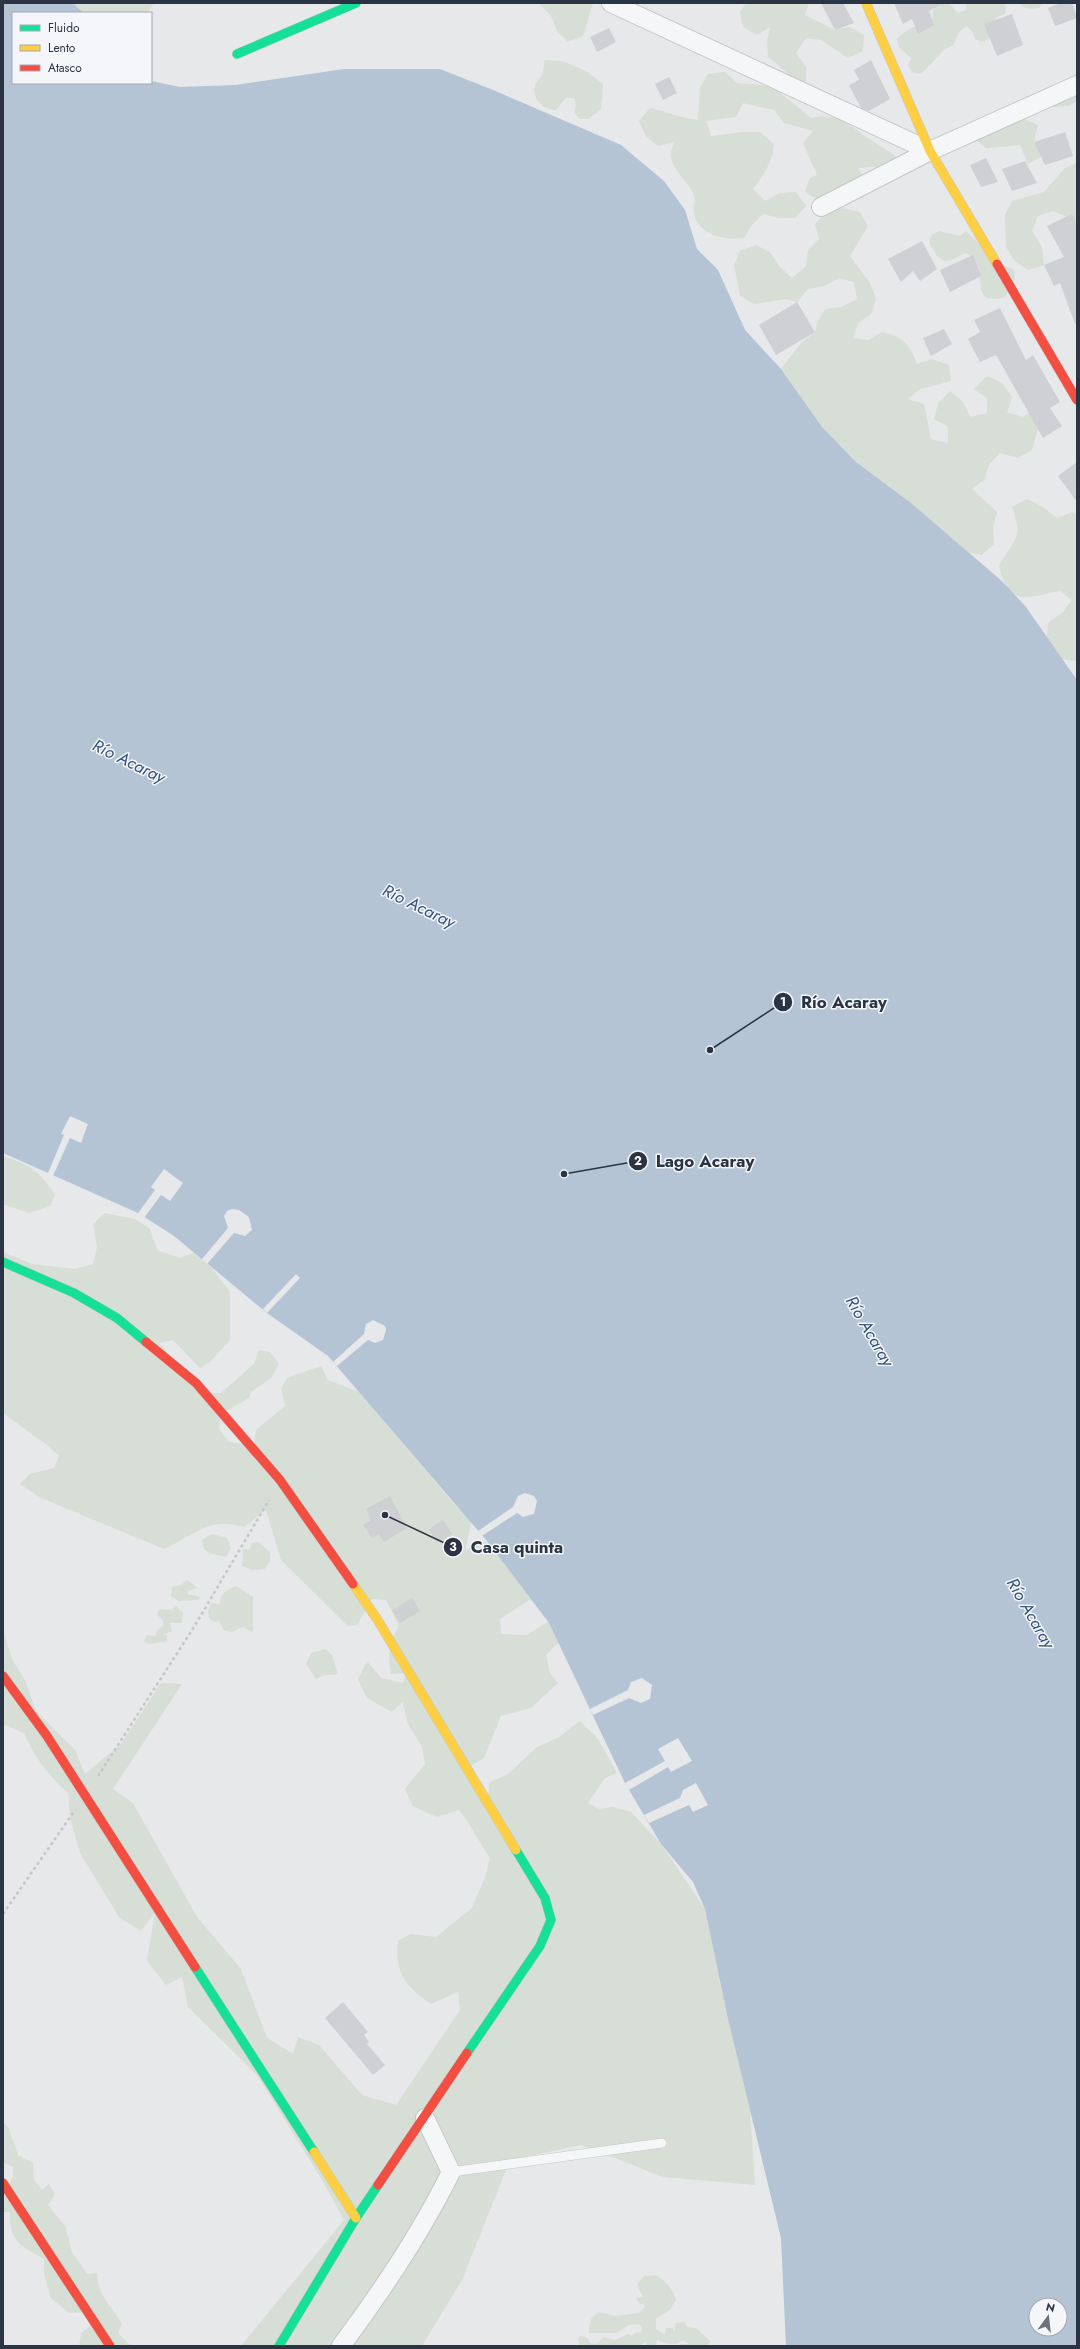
<svg xmlns="http://www.w3.org/2000/svg" width="1080" height="2349" font-family="Jost,sans-serif">
<style>
.green{fill:#d6ded6}
.water{fill:#b4c4d5;fill-rule:evenodd}
.pier{fill:#e6e8ea}
.building{fill:#ced0d3}
.lines{fill:none;stroke-linecap:round;stroke-linejoin:round}
.lane-casing{stroke:#c4c6c8;stroke-width:10}
.street-casing{stroke:#c4c6c8;stroke-width:20}
.fast-casing{stroke:#c4c6c8;stroke-width:10}
.slow-casing{stroke:#c4c6c8;stroke-width:10}
.jam-casing{stroke:#c4c6c8;stroke-width:10}
.path{stroke:#c5c6ca;stroke-width:2.5;stroke-dasharray:3 3;stroke-linecap:butt}
.lane{stroke:#f5f6f7;stroke-width:9}
.street{stroke:#f5f6f7;stroke-width:18}
.fast{stroke:#16e098;stroke-width:9}
.slow{stroke:#ffcf43;stroke-width:9}
.jam{stroke:#f24e42;stroke-width:9}
.labels{text-anchor:middle;stroke-width:3;stroke-linejoin:round;paint-order:stroke}
.water-label{font-size:17px;font-style:italic;fill:#34527a;stroke:#f4f6f9}
.leader{fill:none;stroke:#2b3445;stroke-width:1.5}
.callout-dot{fill:#2b3445;stroke:#f4f6f9;stroke-width:1.5}
.mark-label{font-size:12px;text-anchor:middle;font-weight:bold;fill:#fff}
.callout-label{font-size:17px;text-anchor:middle;font-weight:bold;fill:#2b3445;stroke:#f4f6f9;stroke-width:3;stroke-linejoin:round;paint-order:stroke}
</style>
<rect width="100%" height="100%" fill="#e6e8ea"/>
<g class="green">
<path d="M 42,3 L 154,3 L 147,13 L 53,13 Z"/>
<path d="M 539,3 L 593,3 L 583,36 L 568,42 L 557,31 L 551,16 Z"/>
<path d="M 746,3 L 809,3 L 805,15 L 835,30 L 849,27 L 864,35 L 863,51 L 848,58 L 821,40 L 806,38 L 796,53 L 806,67 L 806,85 C 791,79 782,67 768,57 L 767,41 L 770,27 L 757,35 L 743,27 L 740,12 Z"/>
<path d="M 934,3 L 949,3 L 958,13 L 966,10 L 966,3 L 1003,3 L 1006,6 L 1005,14 C 991,17 993,26 989,39 L 982,42 L 975,39 L 972,31 L 966,26 L 960,31 L 953,45 L 945,49 L 921,74 L 912,72 L 908,65 L 911,58 L 899,47 L 897,39 C 906,29 918,24 932,21 Z"/>
<path d="M 1019,3 L 1042,3 L 1039,8 C 1031,9 1025,10 1019,3 Z"/>
<path d="M 545,60 L 562,61 L 586,71 L 603,84 L 601,109 L 588,119 L 580,119 L 574,112 L 576,105 L 574,98 L 566,98 L 556,110 C 542,110 530,97 536,83 C 537,80 541,78 542,75 C 544,71 543,65 545,60 Z"/>
<path d="M 725,72 L 737,83 L 772,86 L 811,118 C 842,112 847,125 871,140 C 881,147 890,151 899,159 L 889,166 L 858,168 L 867,182 L 863,198 L 819,200 L 805,192 L 810,178 L 817,175 L 803,143 L 813,131 L 784,123 L 774,110 L 743,103 L 736,117 L 706,121 L 711,136 L 743,132 L 760,132 L 774,144 C 772,163 765,173 753,189 L 765,201 L 780,193 L 796,192 L 806,206 L 795,218 L 779,218 L 763,214 L 752,225 L 744,238 C 724,240 700,236 694,214 C 692,207 697,200 693,193 C 688,181 673,171 671,157 C 670,152 673,146 674,142 L 658,146 L 646,136 L 639,121 L 650,108 C 668,112 679,118 698,120 L 700,88 L 708,74 Z"/>
<path d="M 1077,90 L 1077,101 L 1068,106 L 1053,107 L 1047,93 Z"/>
<path d="M 1024,119 L 1038,125 L 1034,142 L 1043,156 L 1028,164 L 1020,145 L 986,148 L 976,140 Z"/>
<path d="M 1077,163 L 1077,232 L 1067,217 L 1053,211 L 1038,216 L 1032,231 L 1042,247 L 1044,265 L 1028,270 L 1014,260 L 1006,247 L 1005,215 L 1012,201 L 1044,192 L 1065,168 Z"/>
<path d="M 843,208 L 860,212 L 868,226 L 850,256 L 870,283 L 876,299 L 871,314 L 858,323 L 853,338 L 869,340 L 882,332 C 904,337 909,343 917,364 L 932,359 L 949,365 L 951,381 L 920,389 L 908,399 L 924,404 L 931,439 L 948,443 L 948,427 L 934,419 L 938,403 L 950,391 L 963,402 L 970,417 L 987,413 L 987,398 L 974,389 L 987,376 L 1002,383 L 1012,397 L 1007,412 L 1022,417 L 1036,409 L 1048,420 L 1037,431 L 1032,450 L 1018,458 L 1000,453 L 989,465 L 984,480 L 972,489 L 997,512 L 993,528 L 994,544 L 982,555 L 968,552 L 911,503 L 856,462 L 822,427 L 781,369 L 802,342 L 815,332 L 817,323 L 825,309 L 841,307 L 857,299 L 854,282 L 839,278 L 824,286 L 808,289 L 797,302 L 786,299 L 754,304 L 740,296 L 734,265 L 740,251 L 756,245 L 770,252 L 779,266 L 792,278 L 806,266 L 808,250 L 819,239 L 815,224 L 826,213 Z"/>
<path d="M 939,231 L 960,236 L 966,231 L 999,263 L 1014,270 L 1015,278 L 1005,297 C 963,308 994,263 965,253 L 952,260 L 944,261 L 937,256 L 929,242 L 932,235 Z"/>
<path d="M 1027,499 L 1043,507 L 1057,518 L 1072,512 L 1077,514 L 1077,661 L 1062,659 L 1046,637 L 1049,622 L 1062,613 L 1072,600 L 1060,591 C 1028,597 1009,608 999,566 C 1014,539 1024,539 1012,507 Z"/>
<path d="M 3,1156 C 31,1165 39,1171 55,1195 L 50,1206 L 29,1213 L 3,1204 Z"/>
<path d="M 105,1213 L 135,1219 L 150,1229 L 157,1250 L 180,1258 L 194,1253 L 211,1267 L 230,1292 L 230,1340 L 211,1361 L 200,1368 L 173,1340 L 159,1343 L 202,1393 L 221,1393 L 254,1364 L 259,1350 L 270,1352 L 279,1364 L 271,1378 L 251,1392 L 249,1398 L 221,1414 L 219,1429 L 229,1442 L 254,1445 L 256,1430 L 285,1406 L 281,1389 L 287,1378 L 321,1366 L 328,1380 L 359,1392 L 456,1506 L 472,1519 L 465,1552 L 473,1544 L 495,1539 L 531,1599 L 500,1619 L 501,1634 L 527,1635 L 554,1618 L 562,1639 L 546,1655 L 550,1673 L 558,1683 L 531,1708 L 501,1716 L 484,1758 L 464,1770 L 488,1803 L 489,1783 L 508,1774 L 537,1747 L 559,1737 L 580,1721 L 598,1739 L 617,1773 L 605,1778 L 588,1803 L 599,1809 L 613,1807 L 631,1812 L 661,1844 L 705,1909 L 728,2019 L 750,2110 L 755,2185 L 663,2177 L 582,2145 L 510,2160 L 462,2280 L 422,2346 L 241,2346 L 344,2220 L 322,2180 L 257,2075 L 188,2007 L 182,1977 L 166,1985 L 147,1961 L 155,1912 L 141,1931 L 119,1917 L 80,1853 L 70,1818 L 68,1793 C 49,1776 34,1757 24,1733 L 3,1724 L 3,1631 L 13,1661 L 25,1680 L 36,1711 L 75,1750 L 85,1774 L 121,1744 L 161,1683 L 182,1684 L 113,1789 L 133,1803 L 197,1917 L 241,1969 L 267,2038 L 293,2054 L 298,2037 L 319,2045 L 362,2095 L 396,2105 L 460,2010 L 458,1992 L 431,2004 C 405,1985 395,1975 398,1941 L 410,1934 L 436,1937 L 472,1908 L 485,1877 L 490,1858 C 479,1842 471,1825 459,1810 L 437,1817 L 413,1806 L 405,1789 L 425,1764 L 422,1747 L 407,1722 L 403,1701 L 392,1712 L 367,1698 L 358,1679 L 367,1661 L 381,1678 L 403,1683 L 406,1673 L 391,1674 C 388,1654 389,1643 399,1626 L 386,1600 L 372,1599 L 357,1625 L 348,1626 L 281,1560 L 266,1510 L 244,1527 C 206,1517 196,1535 164,1549 L 41,1498 L 20,1484 L 30,1474 L 54,1468 L 59,1456 L 47,1445 L 3,1413 L 3,1252 L 32,1264 L 75,1269 L 93,1264 L 97,1247 L 93,1224 Z"/>
<path d="M 212,1534 L 227,1538 L 231,1548 L 226,1557 L 210,1553 L 204,1549 L 202,1540 Z"/>
<path d="M 258,1542 L 270,1552 L 270,1561 L 265,1569 L 253,1570 L 242,1566 L 243,1549 L 250,1549 L 252,1543 Z"/>
<path d="M 187,1580 L 198,1588 L 187,1591 L 189,1595 L 195,1595 L 200,1598 L 198,1600 L 179,1601 L 171,1596 L 172,1587 L 181,1585 Z"/>
<path d="M 236,1586 L 253,1597 L 253,1632 L 242,1627 L 232,1632 L 224,1630 L 219,1621 L 215,1622 L 209,1618 L 208,1611 L 211,1603 L 220,1604 C 220,1593 226,1590 236,1586 Z"/>
<path d="M 175,1605 L 183,1613 L 182,1623 L 170,1623 L 172,1631 L 163,1635 L 167,1635 L 167,1641 L 150,1644 L 144,1641 L 147,1635 L 156,1636 L 156,1632 L 163,1626 L 163,1621 L 157,1614 L 160,1609 L 172,1610 Z"/>
<path d="M 325,1649 L 332,1655 L 338,1674 L 325,1675 L 316,1679 L 306,1664 L 311,1653 Z"/>
<path d="M 3,2123 L 8,2127 L 18,2155 L 33,2163 L 34,2180 L 42,2190 L 49,2184 L 55,2194 L 48,2205 L 65,2226 L 72,2252 L 87,2274 L 97,2273 C 98,2298 110,2303 122,2324 L 118,2333 L 131,2346 L 79,2346 L 81,2334 L 92,2324 L 89,2312 L 69,2313 L 51,2298 L 44,2274 L 44,2259 C 22,2247 8,2240 10,2212 L 3,2212 L 3,2195 L 13,2177 L 13,2167 L 3,2162 Z"/>
<path d="M 656,2275 C 666,2282 672,2288 676,2299 L 670,2310 L 656,2318 L 656,2329 L 665,2335 L 666,2328 L 673,2328 L 674,2332 L 676,2323 L 685,2322 L 687,2327 L 696,2328 L 710,2341 L 708,2346 L 680,2346 L 680,2344 L 689,2344 L 683,2340 C 674,2347 666,2344 657,2340 L 656,2346 L 647,2346 L 646,2342 L 638,2346 L 579,2346 L 578,2339 L 580,2336 L 588,2338 L 590,2343 C 599,2346 598,2341 604,2337 L 615,2340 L 628,2334 L 632,2336 L 635,2333 L 641,2332 L 642,2328 L 639,2324 L 629,2325 L 616,2333 L 589,2333 C 589,2323 590,2317 599,2312 L 615,2316 L 639,2313 L 645,2307 L 644,2303 L 641,2305 L 636,2298 L 643,2297 L 637,2285 L 644,2276 Z"/>
</g>
<path class="water" d="M 3,3 L 73,3 L 83,13 L 13,13 L 13,83 L 151,83 L 151,81 L 180,87 L 235,85 L 344,69 L 440,69 L 493,90 L 621,145 L 664,181 L 685,210 L 697,249 L 718,270 L 745,330 L 781,369 L 822,427 L 856,462 L 911,503 L 1003,582 L 1026,607 L 1077,680 L 1077,2346 L 786,2346 L 781,2238 L 728,2019 L 705,1909 L 693,1882 L 661,1844 L 625,1783 L 549,1623 L 487,1541 L 328,1356 L 267,1313 L 174,1236 L 138,1213 L 3,1153 ZM 1036,2305 L 1060,2305 L 1060,2329 L 1036,2329 Z"/>
<g class="pier">
<path d="M 70,1116 L 88,1124 L 81,1143 L 70,1138 L 53,1176 L 48,1173 L 64,1135 L 61,1134 Z"/>
<path d="M 164,1169 L 183,1183 L 170,1201 L 161,1195 L 144,1218 L 138,1213 L 155,1190 L 151,1187 Z"/>
<path d="M 232,1209 L 239,1210 L 249,1217 L 252,1230 L 245,1236 L 234,1233 L 207,1264 L 202,1259 L 228,1228 L 224,1216 L 227,1211 Z"/>
<path d="M 296,1274 L 300,1278 L 267,1313 L 263,1309 Z"/>
<path d="M 373,1320 L 385,1326 L 386,1330 L 383,1340 L 375,1343 L 368,1340 L 337,1366 L 333,1362 L 364,1334 L 366,1324 Z"/>
<path d="M 525,1493 L 534,1496 L 537,1501 L 534,1514 L 523,1517 L 517,1513 L 482,1536 L 478,1531 L 513,1507 L 518,1496 Z"/>
<path d="M 642,1678 L 652,1685 L 650,1699 L 641,1703 L 629,1698 L 593,1715 L 590,1709 L 628,1690 L 631,1682 Z"/>
<path d="M 678,1738 L 692,1761 L 671,1772 L 668,1767 L 629,1790 L 625,1783 L 665,1761 L 658,1749 Z"/>
<path d="M 696,1783 L 708,1805 L 693,1812 L 689,1805 L 649,1823 L 644,1815 L 680,1798 L 683,1790 Z"/>
</g>
<g class="building">
<path d="M 821,3 L 843,3 L 854,23 L 835,30 Z"/>
<path d="M 894,3 L 943,3 L 929,11 L 934,25 L 918,34 L 912,19 L 903,24 Z"/>
<path d="M 1061,3 L 1072,3 L 1077,18 L 1055,26 L 1048,8 Z"/>
<path d="M 1012,14 L 1023,45 L 997,56 L 984,24 Z"/>
<path d="M 609,28 L 616,42 L 597,52 L 590,37 Z"/>
<path d="M 871,60 L 890,99 L 869,111 L 861,108 L 849,85 L 859,80 L 854,70 Z"/>
<path d="M 669,77 L 677,93 L 663,100 L 655,84 Z"/>
<path d="M 1065,132 L 1073,156 L 1045,165 L 1034,142 Z"/>
<path d="M 986,158 L 998,182 L 981,187 L 970,165 Z"/>
<path d="M 1025,161 L 1037,183 L 1012,191 L 1002,169 Z"/>
<path d="M 1072,214 L 1077,225 L 1077,324 L 1075,324 L 1060,283 L 1054,286 L 1044,265 L 1064,257 L 1047,226 Z"/>
<path d="M 922,241 L 937,269 L 920,281 L 913,271 L 901,282 L 888,259 Z"/>
<path d="M 973,255 L 981,276 L 950,292 L 940,270 Z"/>
<path d="M 797,302 L 815,332 L 776,355 L 759,325 Z"/>
<path d="M 1000,308 L 1026,360 L 1033,355 L 1060,402 L 1050,408 L 1062,426 L 1043,438 L 996,355 L 980,362 L 968,339 L 980,332 L 974,320 Z"/>
<path d="M 944,329 L 952,344 L 931,356 L 923,338 Z"/>
<path d="M 1077,462 L 1077,502 L 1058,476 Z"/>
<path d="M 390,1496 L 407,1528 L 384,1542 L 379,1534 L 372,1538 L 363,1525 L 371,1521 L 366,1509 Z"/>
<path d="M 443,1520 L 452,1534 L 437,1543 L 429,1529 Z"/>
<path d="M 412,1598 L 420,1611 L 400,1623 L 392,1610 Z"/>
<path d="M 343,2002 L 368,2032 L 364,2035 L 369,2042 L 367,2044 L 385,2065 L 373,2075 L 325,2018 Z"/>
</g>
<g class="lines">
<g class="lane-casing">
<path id="lane" d="M 451,2172 L 662,2143"/>
</g>
<g class="street-casing">
<g id="street">
<path d="M 611,3 L 930,151"/>
<path d="M 821,207 L 930,151 L 1077,85"/>
<path d="M 341,2346 C 382,2291 421,2233 451,2172 L 425,2118"/>
</g>
</g>
<g class="fast-casing">
<g id="fast">
<path d="M 237,54 L 356,3"/>
<path d="M 3,1262 L 74,1293 L 117,1318 L 146,1342"/>
<path d="M 195,1967 L 314,2152"/>
<path d="M 467,2053 L 540,1946 L 551,1920 L 545,1898 L 516,1850"/>
<path d="M 279,2346 L 356,2218 L 378,2185"/>
</g>
</g>
<g class="slow-casing">
<g id="slow">
<path d="M 866,3 L 930,151 L 997,264"/>
<path d="M 353,1584 L 377,1619 L 516,1850"/>
<path d="M 314,2152 L 356,2218"/>
</g>
</g>
<g class="jam-casing">
<g id="jam">
<path d="M 997,264 L 1077,400"/>
<path d="M 146,1342 L 196,1383 L 280,1480 L 353,1584"/>
<path d="M 3,1676 L 47,1736 L 195,1967"/>
<path d="M 3,2183 L 110,2346"/>
<path d="M 378,2185 L 467,2053"/>
</g>
</g>
<g class="path">
<path d="M 98,1776 L 194,1627 L 269,1500"/>
<path d="M 3,1914 L 73,1813"/>
</g>
<use href="#lane" class="lane"/>
<use href="#street" class="street"/>
<use href="#fast" class="fast"/>
<use href="#slow" class="slow"/>
<use href="#jam" class="jam"/>
</g>
<g class="labels">
<g class="water-label">
<text transform="translate(129 761) rotate(26)" y="6">Río Acaray</text>
<text transform="translate(419 906) rotate(26)" y="6">Río Acaray</text>
<text transform="translate(870 1331) rotate(60)" y="6">Río Acaray</text>
<text transform="translate(1031 1613) rotate(60)" y="6">Río Acaray</text>
</g>
</g>
<path class="leader" d="M710 1050L783 1002M564 1174L638 1161M385 1515L453 1547"/>
<g class="callout-dot">
<circle cx="710" cy="1050" r="4"/>
<circle cx="564" cy="1174" r="4"/>
<circle cx="385" cy="1515" r="4"/>
<circle cx="783" cy="1002" r="10"/>
<circle cx="638" cy="1161" r="10"/>
<circle cx="453" cy="1547" r="10"/>
</g>
<g class="mark-label">
<text x="783" y="1006">1</text>
<text x="638" y="1165">2</text>
<text x="453" y="1551">3</text>
</g>
<g class="callout-label">
<text x="844" y="1008">Río Acaray</text>
<text x="705" y="1167">Lago Acaray</text>
<text x="517" y="1553">Casa quinta</text>
</g>
<rect width="1080" height="2349" fill="none" stroke="#2b3445" stroke-width="8"/>
<rect x="12" y="12" width="140" height="72" fill="#f4f6f9" stroke="#a4a8b1"/>
<rect x="20" y="25" width="20" height="6" fill="#16e098" stroke="#a4a8b1"/>
<text x="48" y="32" font-size="12" fill="#2b3445">Fluido</text>
<rect x="20" y="45" width="20" height="6" fill="#ffcf43" stroke="#a4a8b1"/>
<text x="48" y="52" font-size="12" fill="#2b3445">Lento</text>
<rect x="20" y="65" width="20" height="6" fill="#f24e42" stroke="#a4a8b1"/>
<text x="48" y="72" font-size="12" fill="#2b3445">Atasco</text>
<g transform="translate(1048 2317) rotate(15)"><circle r="19" fill="#f4f6f9" stroke="#a4a8b1"/>
<path d="M0-3L7 15L0 10L-7 15Z" fill="#6c737f"/>
<text y="-6" font-size="11" font-weight="bold" text-anchor="middle" fill="#2b3445">N</text>
</g>
</svg>
